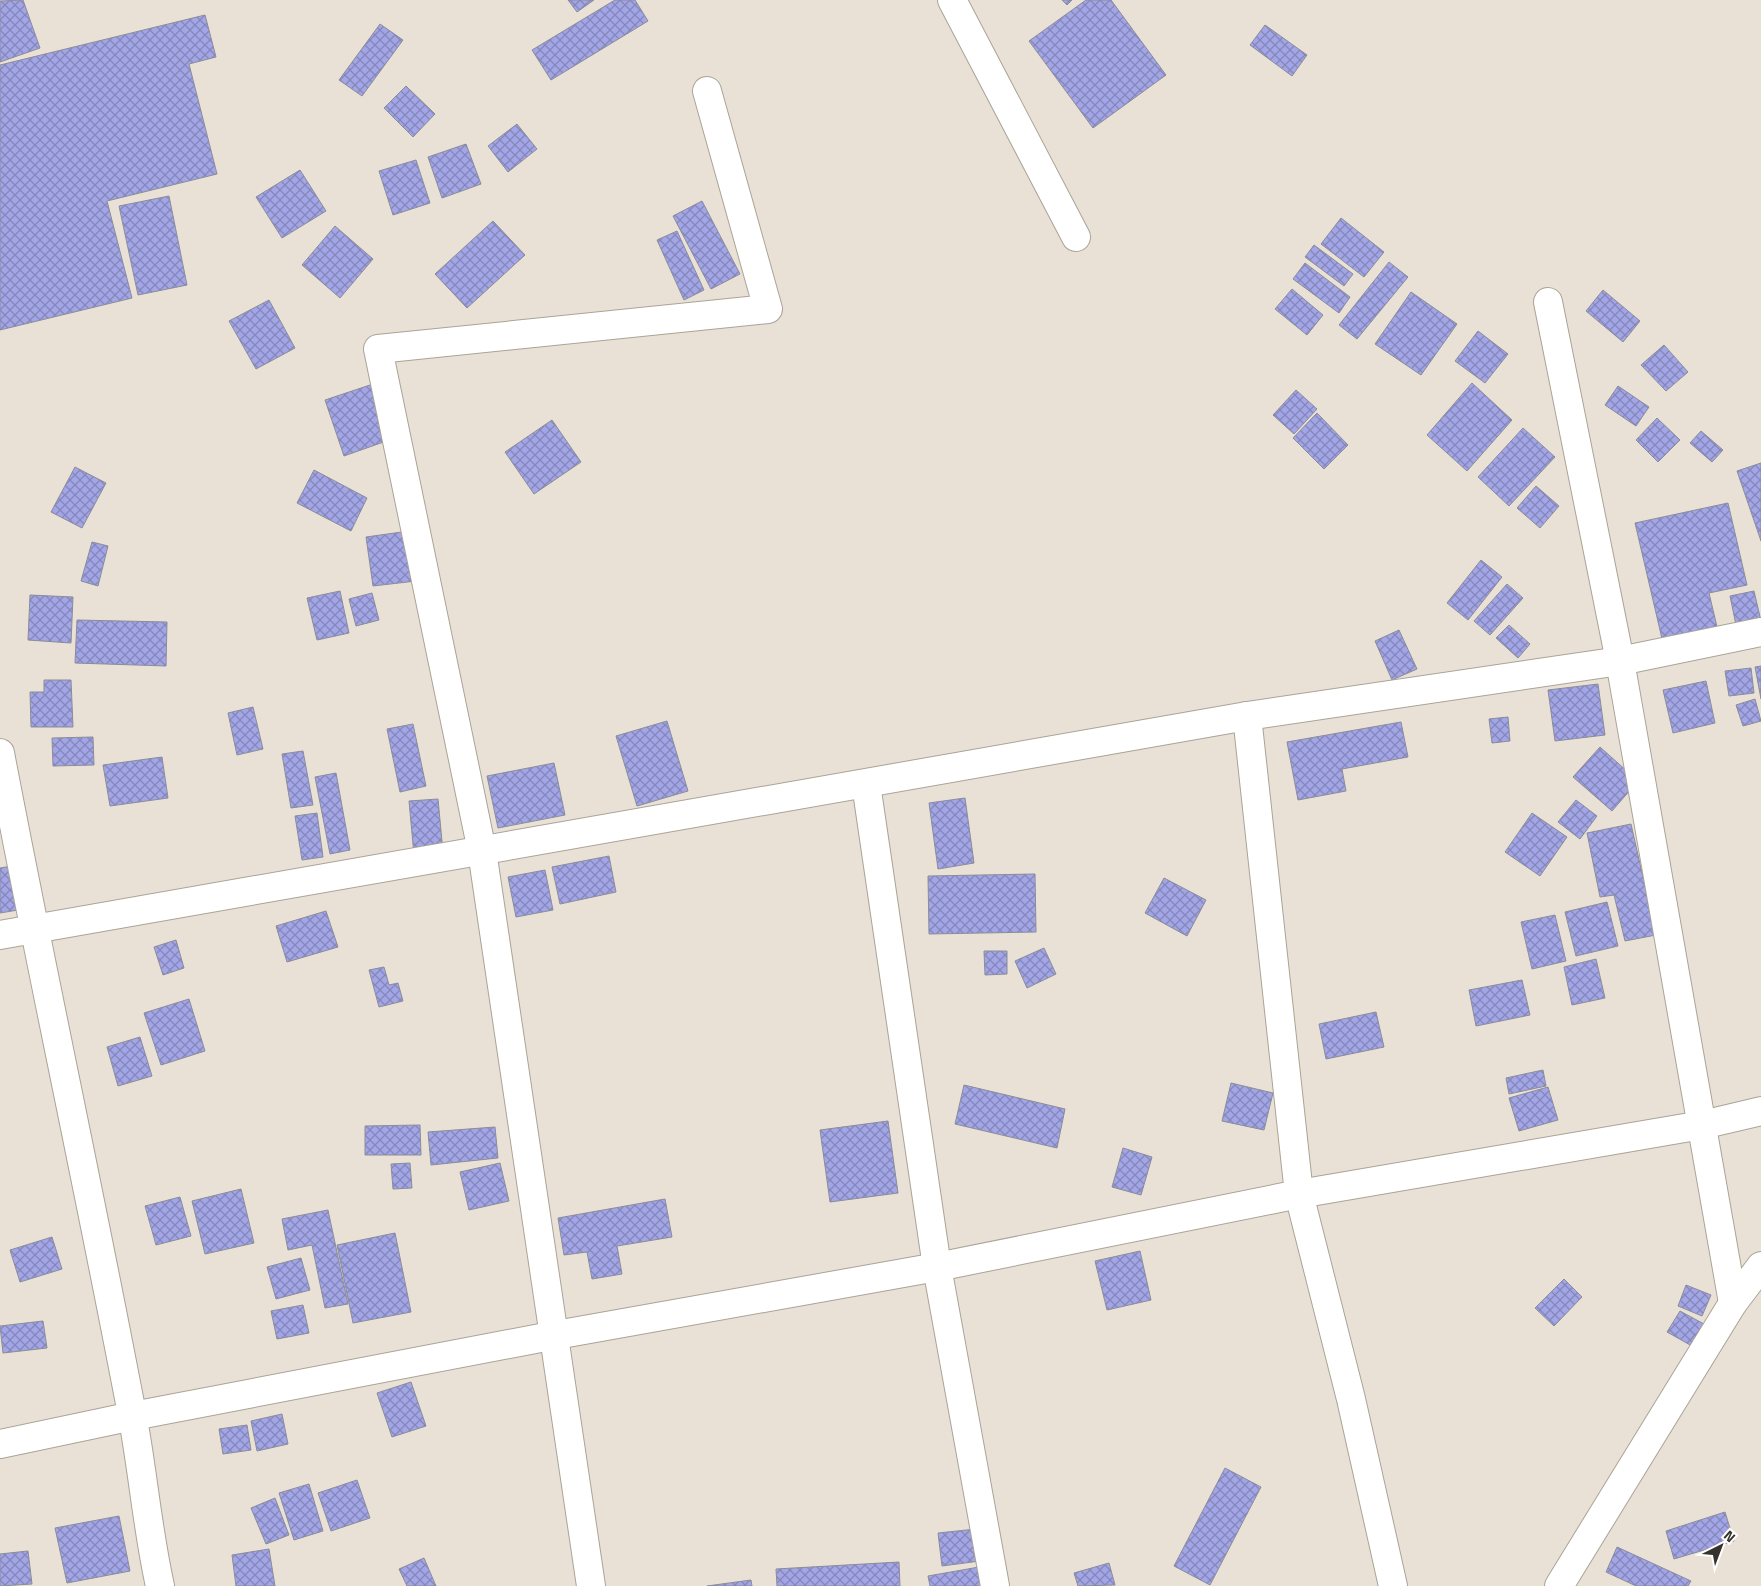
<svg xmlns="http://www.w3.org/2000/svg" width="1761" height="1586" font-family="'Titillium Web',sans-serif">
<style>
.building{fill:url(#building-cross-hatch);stroke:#8b8c99}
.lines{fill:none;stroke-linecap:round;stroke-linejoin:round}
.minor-casing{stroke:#aaa397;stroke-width:30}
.minor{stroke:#fff;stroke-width:28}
</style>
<defs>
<pattern id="building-cross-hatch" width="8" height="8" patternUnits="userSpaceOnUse" patternTransform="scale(1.25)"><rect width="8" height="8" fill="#a2a5e6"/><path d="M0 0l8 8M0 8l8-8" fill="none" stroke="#8587bb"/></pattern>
</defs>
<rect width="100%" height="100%" fill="#e9e1d5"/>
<g class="building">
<path d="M 23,0 L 40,48 L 0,62 L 0,1 Z"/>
<path d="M 568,0 L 594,0 L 577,12 Z"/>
<path d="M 615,0 L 635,0 L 648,21 L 551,80 L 532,50 Z"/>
<path d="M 1062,0 L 1072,0 L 1067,5 Z"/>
<path d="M 1086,0 L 1111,0 L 1166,75 L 1093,128 L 1029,41 Z"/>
<path d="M 205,15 L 216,57 L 189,64 L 217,174 L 107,201 L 132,298 L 0,330 L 0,65 Z"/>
<path d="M 380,24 L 403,40 L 362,96 L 339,80 Z"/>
<path d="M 1265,25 L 1307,55 L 1292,76 L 1250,45 Z"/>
<path d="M 406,86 L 435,114 L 413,137 L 384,108 Z"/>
<path d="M 517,124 L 537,149 L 508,172 L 488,146 Z"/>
<path d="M 466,144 L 481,184 L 442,198 L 428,157 Z"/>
<path d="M 416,160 L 430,203 L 393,215 L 379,171 Z"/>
<path d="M 300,170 L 326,211 L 282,238 L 256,197 Z"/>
<path d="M 169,196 L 187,285 L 138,295 L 119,206 Z"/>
<path d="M 702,201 L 740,274 L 711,289 L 673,216 Z"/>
<path d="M 1341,218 L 1384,252 L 1364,277 L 1321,244 Z"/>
<path d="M 493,221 L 525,255 L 467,308 L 435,274 Z"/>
<path d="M 335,226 L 373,259 L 340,298 L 302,265 Z"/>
<path d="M 677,231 L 704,290 L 684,300 L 657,240 Z"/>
<path d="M 1314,245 L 1353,274 L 1344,286 L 1305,257 Z"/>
<path d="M 1389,262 L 1408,277 L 1357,339 L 1339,325 Z"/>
<path d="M 1305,263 L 1350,297 L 1339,313 L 1293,279 Z"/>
<path d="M 1292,289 L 1323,315 L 1307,335 L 1275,309 Z"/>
<path d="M 1603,290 L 1640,321 L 1623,342 L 1586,311 Z"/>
<path d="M 1411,292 L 1457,324 L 1421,375 L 1375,344 Z"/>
<path d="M 269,300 L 295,348 L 256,369 L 229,321 Z"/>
<path d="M 1478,331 L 1508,354 L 1485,383 L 1455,361 Z"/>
<path d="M 1664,345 L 1688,372 L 1666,391 L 1641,365 Z"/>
<path d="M 1472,383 L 1512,420 L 1467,471 L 1427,435 Z"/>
<path d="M 373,384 L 392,439 L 344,456 L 325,400 Z"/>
<path d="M 1618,386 L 1649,407 L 1636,426 L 1605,405 Z"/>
<path d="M 1296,390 L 1317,409 L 1294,434 L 1273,415 Z"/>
<path d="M 1317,413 L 1348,445 L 1324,469 L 1293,438 Z"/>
<path d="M 1657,418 L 1680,440 L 1658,462 L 1636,440 Z"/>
<path d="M 552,420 L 581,462 L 534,494 L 505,452 Z"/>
<path d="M 1523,428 L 1555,457 L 1509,506 L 1478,477 Z"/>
<path d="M 1701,431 L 1723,450 L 1712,462 L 1690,443 Z"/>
<path d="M 1761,463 L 1761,541 L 1737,471 Z"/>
<path d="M 75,467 L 106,483 L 82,528 L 51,512 Z"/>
<path d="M 314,470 L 367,498 L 351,531 L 297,503 Z"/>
<path d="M 1536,486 L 1559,506 L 1540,528 L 1517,508 Z"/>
<path d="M 1728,503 L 1747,585 L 1709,593 L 1718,631 L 1663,643 L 1635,523 Z"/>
<path d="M 409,531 L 416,581 L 373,586 L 366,537 Z"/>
<path d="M 92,542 L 108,546 L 98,586 L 81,581 Z"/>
<path d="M 1481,560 L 1502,577 L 1468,620 L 1447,603 Z"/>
<path d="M 1507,584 L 1523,598 L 1490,635 L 1474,621 Z"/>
<path d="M 340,591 L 349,633 L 317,640 L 307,598 Z"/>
<path d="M 1754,591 L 1761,621 L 1736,625 L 1730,596 Z"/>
<path d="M 372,593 L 379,620 L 356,626 L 349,599 Z"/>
<path d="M 30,595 L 73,597 L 71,643 L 28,640 Z"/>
<path d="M 77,620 L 167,622 L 166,666 L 75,663 Z"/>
<path d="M 1509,625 L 1530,644 L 1518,658 L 1496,638 Z"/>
<path d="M 1399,630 L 1417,669 L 1392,680 L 1375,641 Z"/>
<path d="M 1761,666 L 1761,699 L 1755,667 Z"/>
<path d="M 1751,668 L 1754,693 L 1729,696 L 1725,671 Z"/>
<path d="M 44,680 L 71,680 L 73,727 L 31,727 L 30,692 L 44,692 Z"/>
<path d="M 1706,681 L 1715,723 L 1673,733 L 1663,690 Z"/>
<path d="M 1598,684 L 1605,735 L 1555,741 L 1548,690 Z"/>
<path d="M 1755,699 L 1761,721 L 1743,726 L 1736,705 Z"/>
<path d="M 253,707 L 263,749 L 237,755 L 228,713 Z"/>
<path d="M 1508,717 L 1510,741 L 1492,743 L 1489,719 Z"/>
<path d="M 667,721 L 688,791 L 637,806 L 616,736 Z"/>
<path d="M 1401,722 L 1408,757 L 1342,769 L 1346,791 L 1298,800 L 1287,742 Z"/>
<path d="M 413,724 L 426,786 L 400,792 L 387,729 Z"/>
<path d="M 93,737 L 94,765 L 53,766 L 52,738 Z"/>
<path d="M 1600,747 L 1638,781 L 1612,811 L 1573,777 Z"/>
<path d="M 303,751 L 313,805 L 291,808 L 282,754 Z"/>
<path d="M 162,757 L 168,798 L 110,806 L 103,765 Z"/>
<path d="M 554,763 L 565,815 L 498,828 L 487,776 Z"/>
<path d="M 336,773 L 350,850 L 330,854 L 315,777 Z"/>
<path d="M 965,798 L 974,863 L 938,869 L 929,803 Z"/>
<path d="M 438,799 L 443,852 L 414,855 L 409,801 Z"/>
<path d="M 1576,800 L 1597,816 L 1580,839 L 1558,822 Z"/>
<path d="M 317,813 L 323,857 L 302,860 L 295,816 Z"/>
<path d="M 1532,813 L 1567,837 L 1540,876 L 1505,852 Z"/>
<path d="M 1631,824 L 1656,935 L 1625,941 L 1614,895 L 1600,897 L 1587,833 Z"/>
<path d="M 609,856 L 616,892 L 560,904 L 552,867 Z"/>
<path d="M 12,866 L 18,910 L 0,913 L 0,868 Z"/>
<path d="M 545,870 L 553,910 L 516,917 L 508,877 Z"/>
<path d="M 1035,874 L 1036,932 L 929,934 L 928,876 Z"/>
<path d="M 1164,878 L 1206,900 L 1187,936 L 1145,913 Z"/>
<path d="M 1607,902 L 1618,946 L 1576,956 L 1565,912 Z"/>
<path d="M 326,911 L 338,947 L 287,962 L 276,926 Z"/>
<path d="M 1555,915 L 1566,961 L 1532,969 L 1521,922 Z"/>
<path d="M 176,940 L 184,968 L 163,975 L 154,947 Z"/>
<path d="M 1044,948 L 1056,974 L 1027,988 L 1015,961 Z"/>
<path d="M 984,951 L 1007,951 L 1007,974 L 985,975 Z"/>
<path d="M 1596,959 L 1605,998 L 1572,1005 L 1564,967 Z"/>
<path d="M 384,967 L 389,985 L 398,983 L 403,1001 L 379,1007 L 369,970 Z"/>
<path d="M 1522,980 L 1530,1015 L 1476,1026 L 1469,990 Z"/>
<path d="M 189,999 L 205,1051 L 161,1065 L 144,1013 Z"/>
<path d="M 1376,1012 L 1384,1047 L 1326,1059 L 1319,1024 Z"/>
<path d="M 140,1037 L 152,1076 L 118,1086 L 107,1047 Z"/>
<path d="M 1543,1070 L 1546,1086 L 1509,1094 L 1506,1078 Z"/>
<path d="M 1231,1083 L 1273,1093 L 1264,1130 L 1222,1121 Z"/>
<path d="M 964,1085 L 1065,1109 L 1057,1148 L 955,1124 Z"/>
<path d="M 1548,1087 L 1558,1120 L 1519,1131 L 1509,1098 Z"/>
<path d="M 888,1121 L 898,1193 L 830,1202 L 820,1130 Z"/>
<path d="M 420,1125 L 421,1155 L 365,1155 L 365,1126 Z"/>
<path d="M 495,1127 L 498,1158 L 431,1165 L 428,1132 Z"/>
<path d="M 1123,1148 L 1152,1157 L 1141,1195 L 1112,1187 Z"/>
<path d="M 410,1163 L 412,1188 L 393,1189 L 391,1164 Z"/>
<path d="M 500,1163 L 509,1201 L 469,1210 L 460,1172 Z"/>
<path d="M 241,1189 L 254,1243 L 205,1254 L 192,1201 Z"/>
<path d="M 180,1197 L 191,1236 L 156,1245 L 145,1206 Z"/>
<path d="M 665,1199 L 672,1237 L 617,1246 L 622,1274 L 592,1279 L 587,1252 L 564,1255 L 558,1218 Z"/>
<path d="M 328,1210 L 348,1304 L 325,1308 L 312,1245 L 288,1250 L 282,1219 Z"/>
<path d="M 395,1233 L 411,1312 L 353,1323 L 337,1245 Z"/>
<path d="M 52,1237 L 62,1269 L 20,1282 L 10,1250 Z"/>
<path d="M 1140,1251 L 1151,1300 L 1107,1310 L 1095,1261 Z"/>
<path d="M 301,1258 L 310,1290 L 276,1299 L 267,1267 Z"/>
<path d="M 1564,1279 L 1582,1297 L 1554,1326 L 1535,1308 Z"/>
<path d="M 1686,1285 L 1711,1295 L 1702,1316 L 1678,1306 Z"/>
<path d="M 303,1305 L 309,1333 L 277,1339 L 271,1311 Z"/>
<path d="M 1680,1311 L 1704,1324 L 1692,1346 L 1667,1332 Z"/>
<path d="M 43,1321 L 47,1348 L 3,1353 L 0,1326 Z"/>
<path d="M 411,1382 L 426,1426 L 392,1437 L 377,1393 Z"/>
<path d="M 282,1414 L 288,1444 L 257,1451 L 251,1421 Z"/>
<path d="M 247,1425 L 251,1450 L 223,1454 L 219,1429 Z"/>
<path d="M 1225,1468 L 1261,1487 L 1210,1585 L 1174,1566 Z"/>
<path d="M 357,1480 L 370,1518 L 331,1531 L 318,1493 Z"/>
<path d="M 309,1484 L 323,1531 L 294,1540 L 279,1493 Z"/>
<path d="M 275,1498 L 289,1535 L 266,1544 L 251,1508 Z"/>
<path d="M 1725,1512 L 1734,1541 L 1674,1559 L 1666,1531 Z"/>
<path d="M 119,1516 L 130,1571 L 67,1583 L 55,1528 Z"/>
<path d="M 976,1529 L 980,1561 L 942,1566 L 938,1533 Z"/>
<path d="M 1617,1547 L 1691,1581 L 1688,1586 L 1636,1586 L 1606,1572 Z"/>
<path d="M 269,1549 L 275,1586 L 236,1586 L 232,1555 Z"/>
<path d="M 28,1551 L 32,1584 L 0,1586 L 0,1554 Z"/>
<path d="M 424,1558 L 436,1586 L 407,1586 L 399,1569 Z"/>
<path d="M 899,1562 L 900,1586 L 777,1586 L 776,1569 Z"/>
<path d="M 1109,1563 L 1115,1585 L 1078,1586 L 1074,1573 Z"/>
<path d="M 979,1567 L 983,1586 L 930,1586 L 928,1576 Z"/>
<path d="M 751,1580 L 752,1586 L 707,1586 Z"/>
</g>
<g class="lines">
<g class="minor-casing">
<g id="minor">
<path d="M 952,0 L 1076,237"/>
<path d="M 1548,302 L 1620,661 L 1733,1303"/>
<path d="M 1247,716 L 1299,1194 L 1351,1399 L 1393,1586"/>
<path d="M 0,753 C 42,974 90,1193 132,1414 C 143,1471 147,1528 160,1586"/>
<path d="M 866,784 L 937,1267 L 995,1586"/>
<path d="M 0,935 L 1247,716 L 1620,661 L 1761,632"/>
<path d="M 0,1444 L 133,1416 L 556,1335 L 937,1267 L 1299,1194 L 1702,1125 L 1761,1111"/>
<path d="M 591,1586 L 482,851 L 378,349 L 768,309 L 707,91"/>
<path d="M 1559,1586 L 1733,1303 L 1761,1266"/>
</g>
</g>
<use href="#minor" class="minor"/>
</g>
<g transform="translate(1721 1546) rotate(42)" stroke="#ffffff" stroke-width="4" paint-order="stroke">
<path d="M0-4L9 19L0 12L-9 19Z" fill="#36332e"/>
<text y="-8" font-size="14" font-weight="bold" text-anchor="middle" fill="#36332e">N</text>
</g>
</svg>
